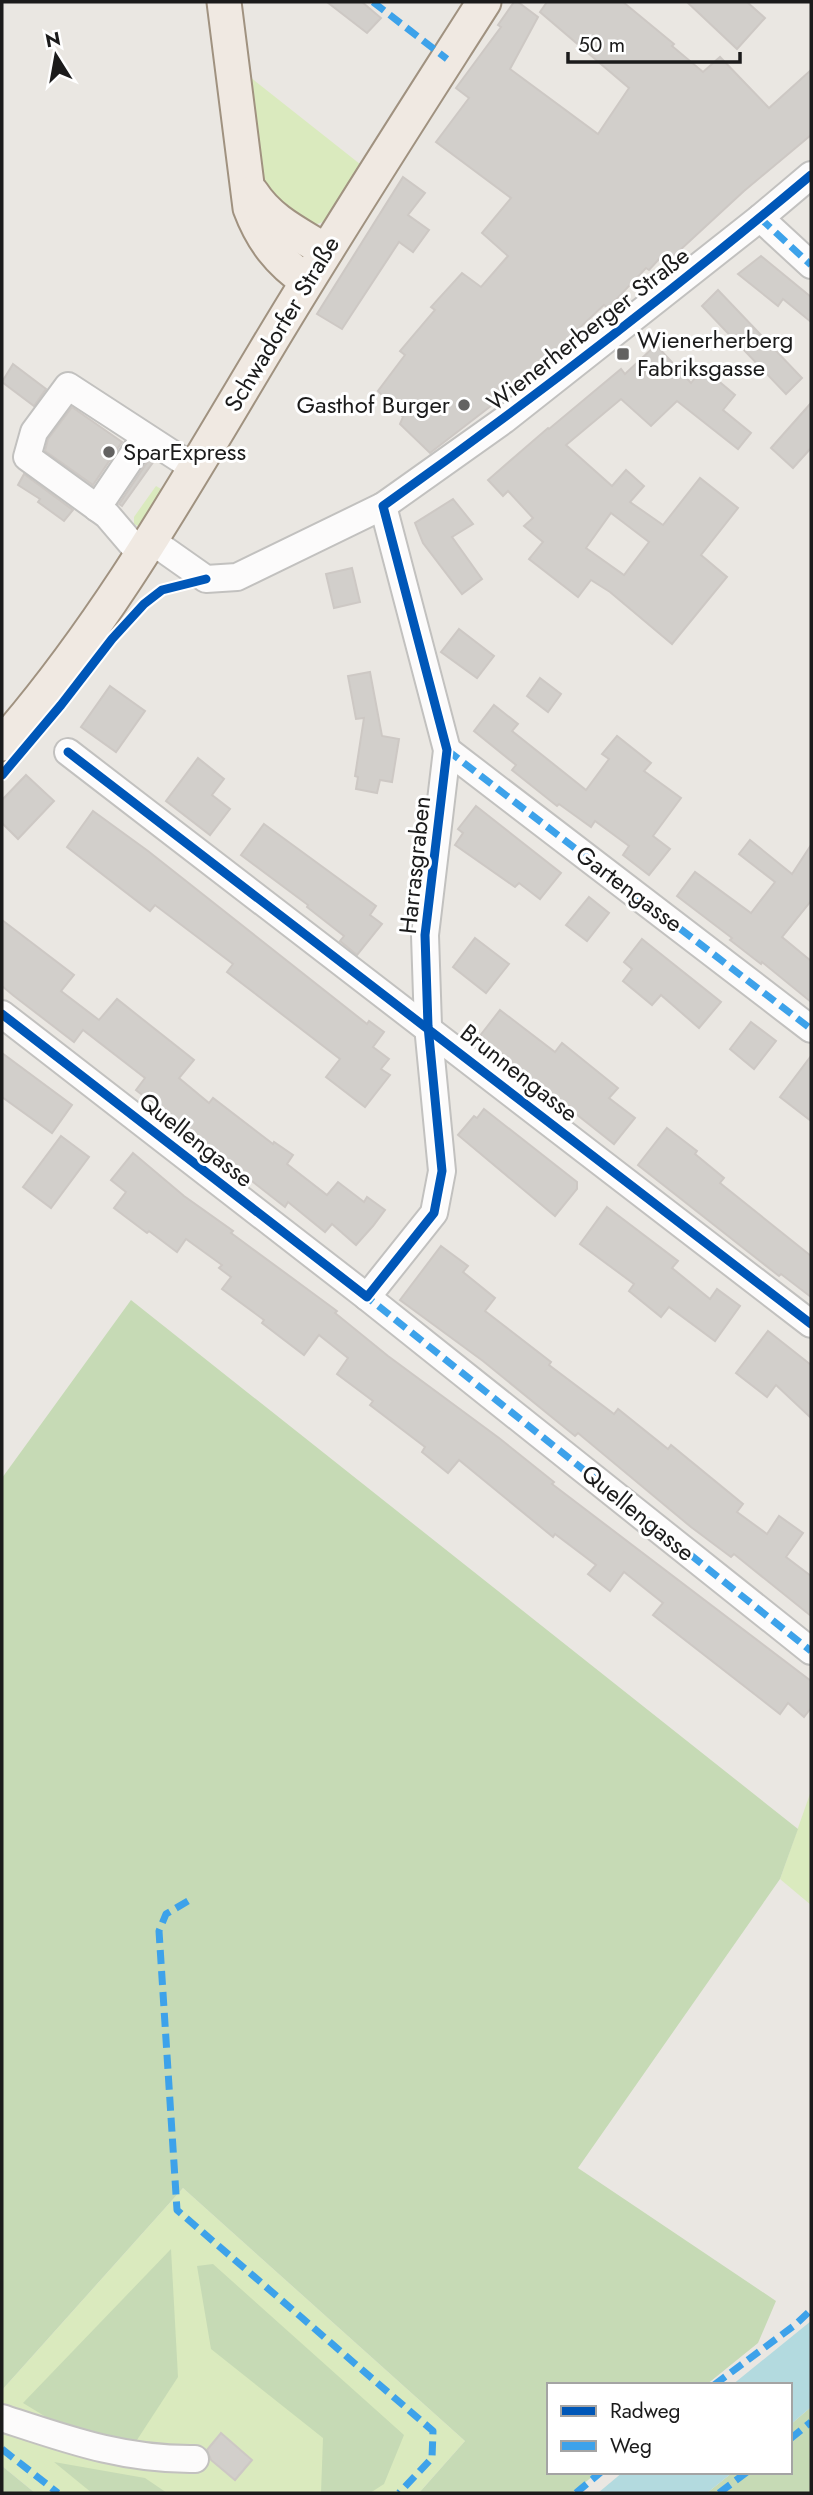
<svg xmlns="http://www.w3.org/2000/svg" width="813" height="2495" font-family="Jost,sans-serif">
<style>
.grass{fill:#daeabe}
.forest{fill:#c6dab5}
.water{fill:#b3dadf}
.building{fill:#d2cfcb;stroke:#cdc8c4;stroke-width:2;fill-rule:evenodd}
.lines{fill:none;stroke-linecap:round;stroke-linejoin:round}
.minor-casing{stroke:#c2c1bf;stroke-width:30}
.major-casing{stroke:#a09280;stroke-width:37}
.minor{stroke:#fcfbfb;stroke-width:26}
.major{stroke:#f0e9e2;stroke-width:33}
.quiet{stroke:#3da2ea;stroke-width:7;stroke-dasharray:14 7;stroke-linecap:butt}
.cycleway-casing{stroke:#fff;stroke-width:13}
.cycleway{stroke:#0057b8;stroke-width:9}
.poi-dot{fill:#636261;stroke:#fff;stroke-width:2.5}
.labels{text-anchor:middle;stroke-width:6;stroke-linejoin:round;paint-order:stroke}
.street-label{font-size:24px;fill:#1b1b1b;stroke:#fff}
.poi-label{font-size:24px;fill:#1b1b1b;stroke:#fff;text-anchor:start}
</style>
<rect width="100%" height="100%" fill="#eae7e2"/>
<g class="grass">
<path d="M 245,73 L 365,168 L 333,219 L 317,224 L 301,222 L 264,188 Z"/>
<path d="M 156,486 L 163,490 L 144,523 L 138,526 L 134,524 L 134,517 Z"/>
<path d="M 811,1791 L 811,1905 L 780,1879 Z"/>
<path d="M 183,2188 L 465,2441 L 419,2493 L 35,2493 L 2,2466 L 2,2390 Z"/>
</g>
<g class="forest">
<path d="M 131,1300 L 798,1829 L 780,1879 L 578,2168 L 776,2301 L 758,2343 L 706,2385 L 549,2385 L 549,2472 L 598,2472 L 572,2493 L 419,2493 L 465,2441 L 183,2188 L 2,2390 L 2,1478 Z"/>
<path d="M 171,2249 L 178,2377 L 135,2443 L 51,2420 L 23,2403 Z"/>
<path d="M 213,2264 L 404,2435 L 384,2484 L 370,2493 L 321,2493 L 323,2438 L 211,2349 L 197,2266 Z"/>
<path d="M 811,2407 L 811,2493 L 707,2493 L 733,2472 L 790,2472 L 790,2425 Z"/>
<path d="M 54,2462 L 145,2478 L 167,2493 L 92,2493 Z"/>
<path d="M 2,2466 L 35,2493 L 2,2493 Z"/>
</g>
<g class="water">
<path d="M 811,2321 L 811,2407 L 790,2425 L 790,2385 L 732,2385 Z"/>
<path d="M 623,2472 L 733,2472 L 707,2493 L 598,2493 Z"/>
</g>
<g class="building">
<path d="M 327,2 L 362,2 L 381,18 L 367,33 Z"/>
<path d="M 514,2 L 518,2 L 538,17 L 510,69 L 598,134 L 629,88 L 540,12 L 547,2 L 623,2 L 674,44 L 672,46 L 703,72 L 720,57 L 769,108 L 811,70 L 811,135 L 744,191 L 666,263 L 660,258 L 649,270 L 646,268 L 608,308 L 604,305 L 518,385 L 430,453 L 400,424 L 403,417 L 378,391 L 405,355 L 400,351 L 435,310 L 431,307 L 462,273 L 481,287 L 508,256 L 482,233 L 511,198 L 436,142 L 469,98 L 456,88 L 501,27 L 498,25 Z"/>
<path d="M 687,2 L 747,2 L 765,18 L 737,49 Z"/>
<path d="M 403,177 L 425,193 L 408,215 L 429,230 L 413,252 L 399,242 L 342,329 L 317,314 Z"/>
<path d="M 761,256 L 811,297 L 811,322 L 783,299 L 778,306 L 738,274 Z"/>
<path d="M 718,290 L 802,378 L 786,394 L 702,306 Z"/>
<path d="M 656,345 L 691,383 L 703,368 L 735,395 L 723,410 L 751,433 L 738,449 L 677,401 L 651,426 L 621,399 L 566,445 L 612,486 L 626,470 L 644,486 L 630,502 L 663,525 L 700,478 L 738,508 L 701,555 L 727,577 L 672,644 L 610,592 L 591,580 L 578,597 L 529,559 L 543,542 L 524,526 L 533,518 L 508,491 L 503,496 L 488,480 L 548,428 L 549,429 L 621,369 L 625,374 ZM 611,513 L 649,542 L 624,575 L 586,548 Z"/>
<path d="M 13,364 L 46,389 L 34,406 L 2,382 Z"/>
<path d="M 811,403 L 811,448 L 793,468 L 771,448 Z"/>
<path d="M 72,407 L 122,442 L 93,485 L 45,451 L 48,439 Z"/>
<path d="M 150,458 L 154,461 L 122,506 L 119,504 Z"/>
<path d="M 24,474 L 73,510 L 64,521 L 38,502 L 40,499 L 18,485 Z"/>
<path d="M 453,499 L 473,524 L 452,537 L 482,579 L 462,594 L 423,543 L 415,523 Z"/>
<path d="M 352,568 L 360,602 L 334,608 L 326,574 Z"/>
<path d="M 459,629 L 494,656 L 477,678 L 441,652 Z"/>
<path d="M 370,672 L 382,736 L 399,739 L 392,782 L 380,780 L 377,793 L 356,789 L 358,777 L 355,776 L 364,718 L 356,719 L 348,676 Z"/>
<path d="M 540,678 L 561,694 L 548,712 L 527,696 Z"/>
<path d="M 110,686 L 145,711 L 116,752 L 81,727 Z"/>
<path d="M 494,705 L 518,724 L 512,731 L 586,790 L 609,759 L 602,754 L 617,736 L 651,763 L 644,771 L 681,798 L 653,836 L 670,849 L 649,875 L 623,855 L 629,846 L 595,821 L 591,827 L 559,804 L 557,806 L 512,770 L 516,765 L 474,731 Z"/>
<path d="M 198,758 L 224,779 L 212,795 L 230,809 L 210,835 L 166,801 Z"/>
<path d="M 26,775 L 54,801 L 18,839 L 2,823 L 2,800 Z"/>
<path d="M 476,806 L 561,873 L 540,899 L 519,883 L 515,887 L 455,845 L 463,833 L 458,829 Z"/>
<path d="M 93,811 L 148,851 L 367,1024 L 369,1021 L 384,1032 L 373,1047 L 389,1059 L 381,1069 L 390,1075 L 365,1107 L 326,1077 L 340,1059 L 227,972 L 233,964 L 155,905 L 150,911 L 67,847 Z"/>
<path d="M 264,824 L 376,906 L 370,915 L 382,924 L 357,955 L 340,941 L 344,936 L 307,907 L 308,905 L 241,855 Z"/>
<path d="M 750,840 L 792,874 L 811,845 L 811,901 L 782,937 L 811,961 L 811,1002 L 762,962 L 761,964 L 730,940 L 732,938 L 677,896 L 695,872 L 751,913 L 775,882 L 739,854 Z"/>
<path d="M 589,897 L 609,913 L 587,941 L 566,925 Z"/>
<path d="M 2,920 L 74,975 L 61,991 L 99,1020 L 117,999 L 194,1060 L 179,1078 L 209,1103 L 213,1098 L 273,1144 L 274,1142 L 293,1155 L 287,1164 L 327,1195 L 338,1182 L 364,1202 L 367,1197 L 385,1210 L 373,1226 L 356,1245 L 332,1224 L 325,1232 L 288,1202 L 285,1207 L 136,1090 L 145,1078 L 83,1030 L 74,1042 L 14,996 L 2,986 Z"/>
<path d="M 475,938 L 509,964 L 486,993 L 453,967 Z"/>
<path d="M 642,939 L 721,1002 L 699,1028 L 661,995 L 652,1005 L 623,981 L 632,969 L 624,962 Z"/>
<path d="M 500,1010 L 555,1052 L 562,1043 L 618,1088 L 609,1098 L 635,1118 L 614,1144 L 479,1037 Z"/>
<path d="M 751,1022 L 776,1041 L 754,1069 L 730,1049 Z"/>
<path d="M 2,1053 L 72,1105 L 52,1133 L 2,1097 Z"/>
<path d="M 811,1056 L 811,1121 L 780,1097 Z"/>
<path d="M 484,1109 L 577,1182 L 577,1189 L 555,1216 L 458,1135 L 474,1116 L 477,1118 Z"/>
<path d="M 667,1128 L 697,1151 L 695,1154 L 724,1178 L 720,1183 L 811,1256 L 811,1297 L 781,1274 L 779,1276 L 638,1165 Z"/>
<path d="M 61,1136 L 89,1157 L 51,1208 L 23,1187 Z"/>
<path d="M 133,1153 L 184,1196 L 233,1231 L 231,1233 L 337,1311 L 335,1313 L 388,1356 L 499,1438 L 554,1482 L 552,1484 L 811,1681 L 811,1708 L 804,1717 L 788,1703 L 780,1714 L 653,1615 L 663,1603 L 624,1572 L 610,1591 L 588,1574 L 596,1565 L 555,1534 L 553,1537 L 459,1460 L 448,1473 L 422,1452 L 425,1447 L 370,1405 L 373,1401 L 337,1374 L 348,1358 L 319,1335 L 304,1355 L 262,1323 L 264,1320 L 222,1289 L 231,1277 L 219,1268 L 222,1265 L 186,1239 L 177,1252 L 149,1231 L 147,1233 L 114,1208 L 126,1192 L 111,1180 Z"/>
<path d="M 607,1207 L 678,1261 L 672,1268 L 710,1299 L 717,1289 L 740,1306 L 715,1341 L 669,1307 L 661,1317 L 629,1291 L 634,1284 L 580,1244 Z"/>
<path d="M 441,1246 L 468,1266 L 463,1272 L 495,1298 L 485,1311 L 551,1362 L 549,1365 L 614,1414 L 618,1409 L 668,1449 L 671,1445 L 743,1504 L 737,1512 L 767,1534 L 779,1516 L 803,1533 L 786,1557 L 811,1576 L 811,1616 L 734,1554 L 731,1557 L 691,1527 L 578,1433 L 575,1436 L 483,1361 L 400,1300 Z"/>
<path d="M 768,1331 L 811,1365 L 811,1418 L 776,1385 L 767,1397 L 736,1373 Z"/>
<path d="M 221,2433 L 252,2460 L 235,2480 L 211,2460 L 207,2450 Z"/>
</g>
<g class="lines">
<g class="minor-casing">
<g id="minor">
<path d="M 760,218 L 811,265"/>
<path d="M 97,508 L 145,437"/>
<path d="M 152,541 L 206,579 L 237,577 L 383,506 L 504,420 L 760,218 L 811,175"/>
<path d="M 142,556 L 107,515 L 27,457 L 34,432 L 68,386 L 194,468"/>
<path d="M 447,750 L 811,1029"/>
<path d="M 68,752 L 811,1324"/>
<path d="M 2,1014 L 367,1297 L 811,1651"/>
<path d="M 367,1297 L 434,1213 L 442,1171 L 428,1026 L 425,935 L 447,750 L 383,506"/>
<path d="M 2,2418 C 69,2440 124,2460 195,2459"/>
</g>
</g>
<g class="major-casing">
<g id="major">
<path d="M 224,2 L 250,208 C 262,240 279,262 307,281"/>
<path d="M 252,193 C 270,221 299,234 326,251"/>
<path d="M 2,744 C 106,625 183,488 264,353 C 335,234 410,118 484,2"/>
</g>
</g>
<use href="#minor" class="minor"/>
<use href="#major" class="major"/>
<g class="quiet">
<path d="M 373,2 L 447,59"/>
<path d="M 760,218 L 811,265"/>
<path d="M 447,750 L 811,1029"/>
<path d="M 362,1293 L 811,1651"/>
<path d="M 188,1901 L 166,1914 L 159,1931 L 177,2210 L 433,2431 L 432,2458 L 399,2493"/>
<path d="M 714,2385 L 795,2325 L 811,2310"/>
<path d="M 790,2439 L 811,2422"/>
<path d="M 2,2449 L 58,2493"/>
<path d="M 576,2493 L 601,2472"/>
<path d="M 719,2493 L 747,2472"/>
</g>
<g class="cycleway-casing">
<g id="cycleway">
<path d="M 68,752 L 811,1324"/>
<path d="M 2,775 L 61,705 L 112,639 L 144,604 L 162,590 L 206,579"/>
<path d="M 2,1014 L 367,1297 L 434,1213 L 442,1171 L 428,1026 L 425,935 L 447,750 L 383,506 C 530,401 673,291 811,175"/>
</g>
</g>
<use href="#cycleway" class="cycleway"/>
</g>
<g class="poi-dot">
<rect x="616" y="347" width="14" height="14" rx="3.5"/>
<circle cx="464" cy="405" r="7"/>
<circle cx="109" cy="452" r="7"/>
</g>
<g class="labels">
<g class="street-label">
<text transform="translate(282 324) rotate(-59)" y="8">Schwadorfer Straße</text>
<text transform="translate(588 329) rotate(-38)" y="8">Wienerherberger Straße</text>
<text transform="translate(415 865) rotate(-84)" y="8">Harrasgraben</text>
<text transform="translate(629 889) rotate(37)" y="8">Gartengasse</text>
<text transform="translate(519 1073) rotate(38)" y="8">Brunnengasse</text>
<text transform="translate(196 1140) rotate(38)" y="8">Quellengasse</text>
<text transform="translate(638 1513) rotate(39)" y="8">Quellengasse</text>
</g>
<g class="poi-label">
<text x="637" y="348">Wienerherberg<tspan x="637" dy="28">Fabriksgasse</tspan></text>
<text x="450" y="413" text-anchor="end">Gasthof Burger</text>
<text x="123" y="460">SparExpress</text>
</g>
</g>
<rect width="813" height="2495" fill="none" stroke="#1b1b1b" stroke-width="7"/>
<rect x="547" y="2383" width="245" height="91" fill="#ffffff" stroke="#a4a4a4" stroke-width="2"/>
<rect x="561" y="2406" width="35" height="10" fill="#0057b8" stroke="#a4a4a4" stroke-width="2"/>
<text x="610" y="2418" font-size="21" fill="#1b1b1b">Radweg</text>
<rect x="561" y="2441" width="35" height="10" fill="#3da2ea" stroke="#a4a4a4" stroke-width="2"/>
<text x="610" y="2453" font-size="21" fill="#1b1b1b">Weg</text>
<g transform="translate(56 56) rotate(349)" stroke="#ffffff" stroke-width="5" paint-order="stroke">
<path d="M0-5L12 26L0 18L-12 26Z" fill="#1b1b1b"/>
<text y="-10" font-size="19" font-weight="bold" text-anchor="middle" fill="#1b1b1b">N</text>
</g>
<path d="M568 52v10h172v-10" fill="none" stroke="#1b1b1b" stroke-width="3.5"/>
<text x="578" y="52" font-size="21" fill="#1b1b1b" stroke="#ffffff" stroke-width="5" paint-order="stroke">50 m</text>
</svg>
